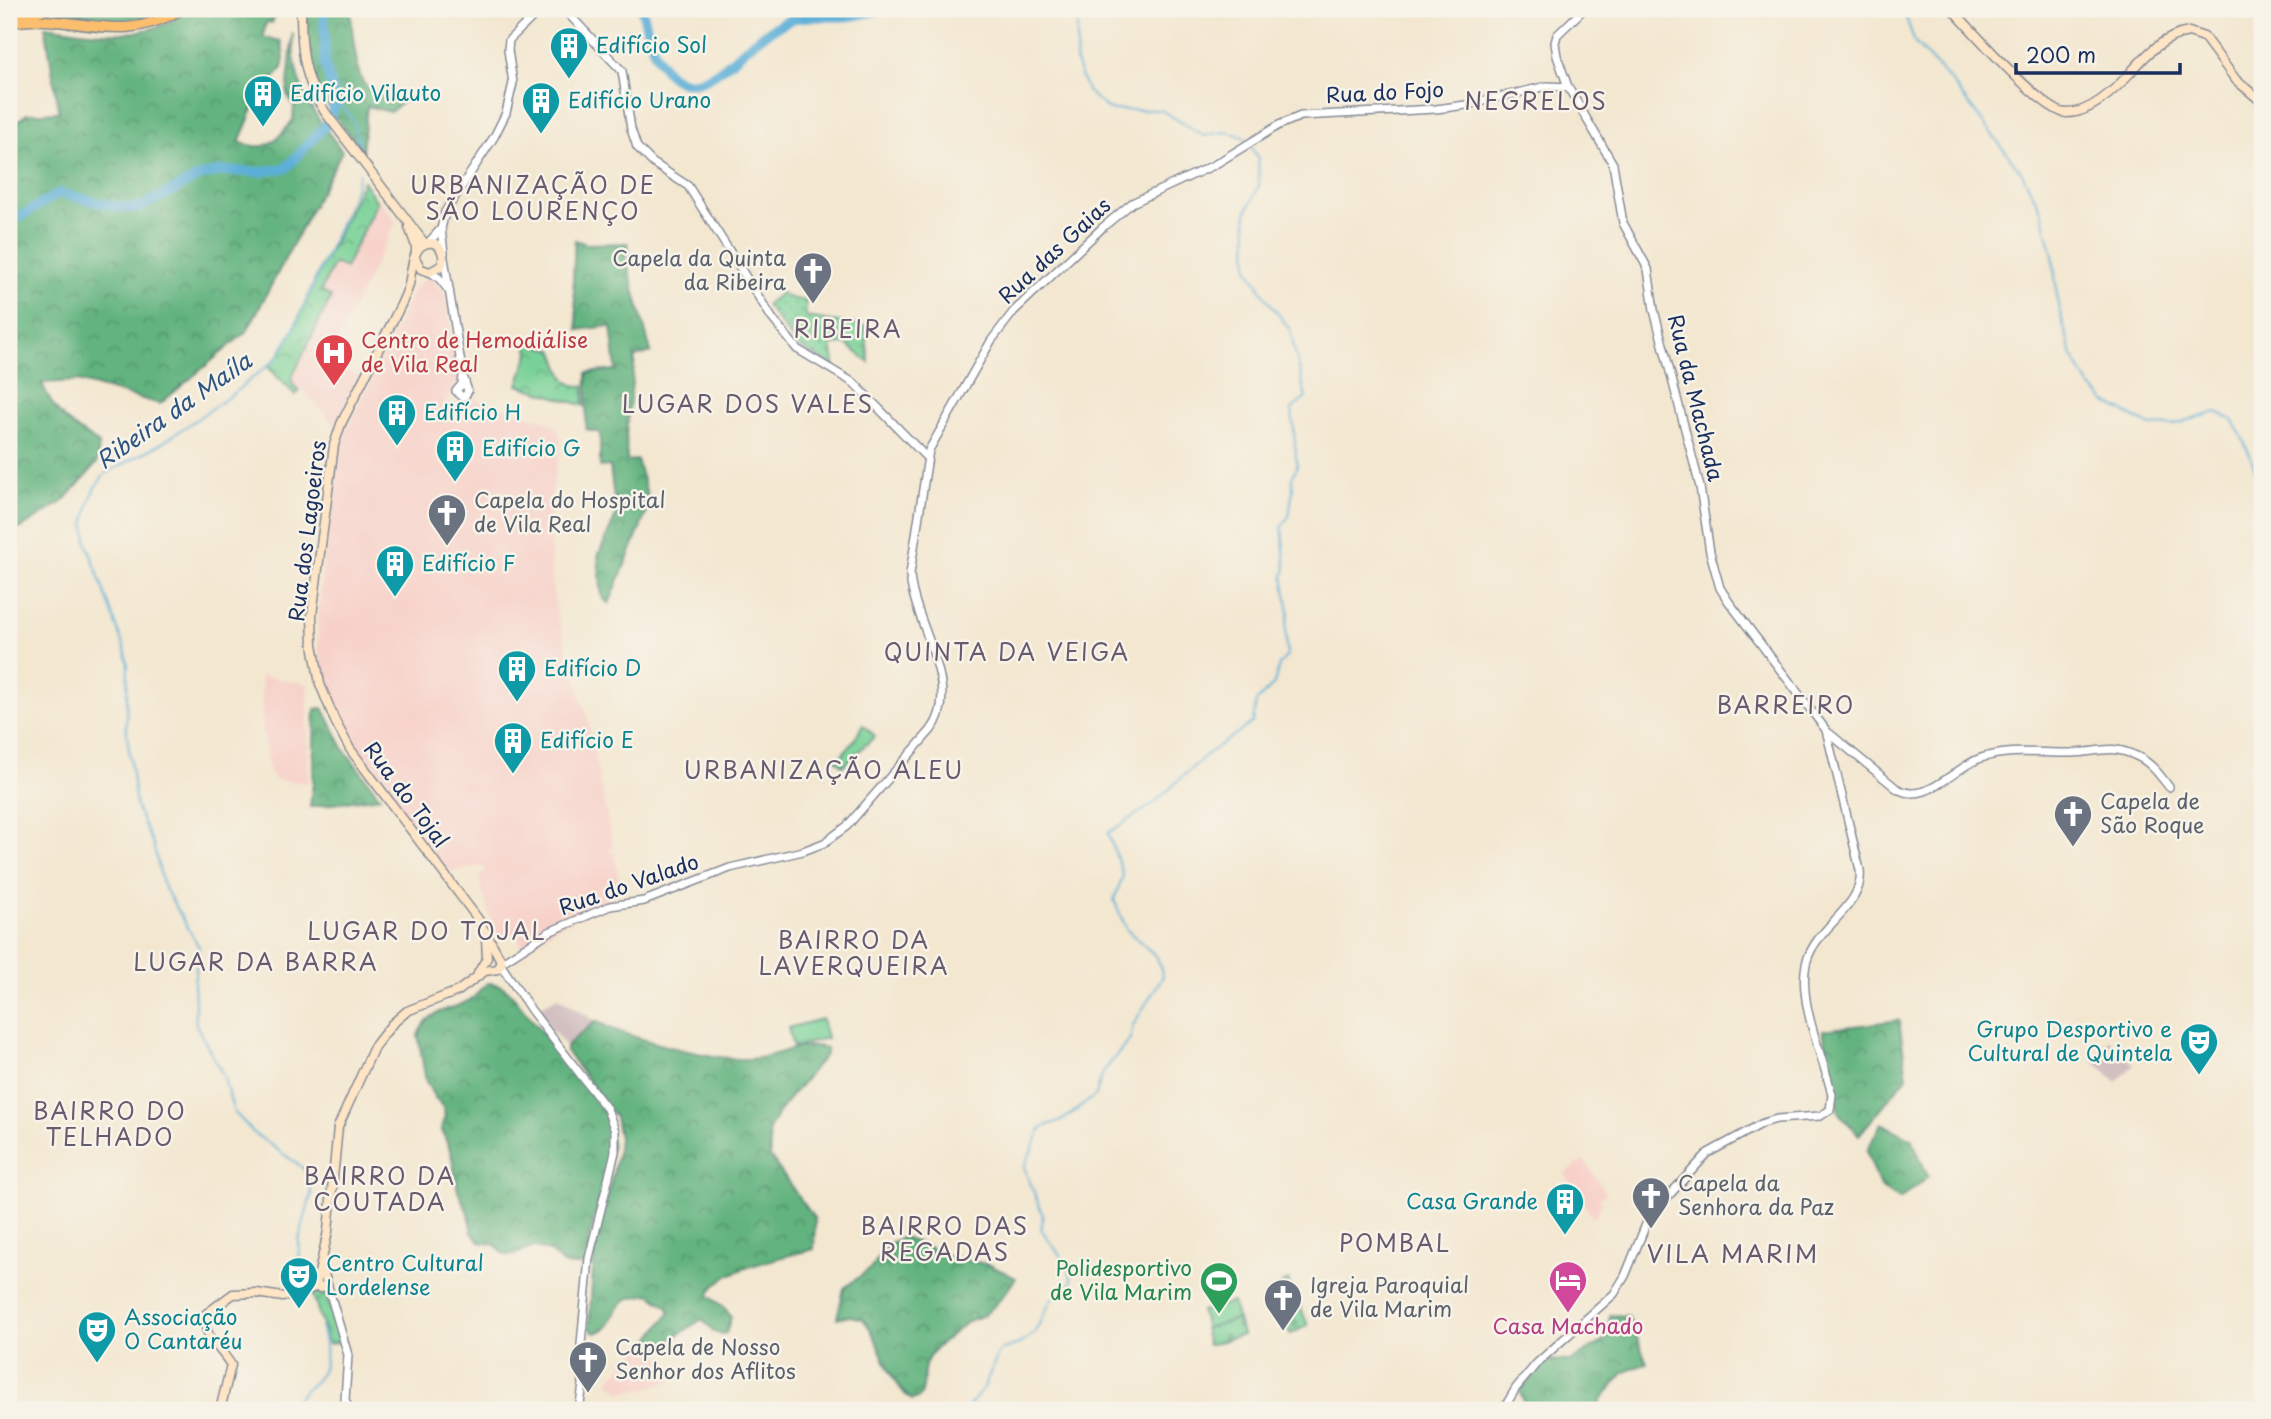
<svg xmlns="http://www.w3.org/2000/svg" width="2271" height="1419" font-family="'Playpen Sans',sans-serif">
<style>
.built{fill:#f7d1c9}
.industrial{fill:#d2bfc1}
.grass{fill:url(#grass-dots);stroke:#4a807a;stroke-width:2}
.forest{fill:url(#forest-crowns);stroke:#3e716e;stroke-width:2}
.cemetery{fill:url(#cemetery-stones);stroke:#4a807a;stroke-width:2}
.park{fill:url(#park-crowns);stroke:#4a807a;stroke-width:2}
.garden{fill:#78d196;stroke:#4a807a;stroke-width:2}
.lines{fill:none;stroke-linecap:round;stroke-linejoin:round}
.stream{stroke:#5cafd7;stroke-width:2}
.river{stroke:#5cafd7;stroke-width:10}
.tertiary-casing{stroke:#878b97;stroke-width:10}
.secondary-casing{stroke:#878b97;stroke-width:11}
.trunk-casing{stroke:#878b97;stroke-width:12}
.tertiary{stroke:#fff;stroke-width:7}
.secondary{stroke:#fde5c5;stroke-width:8}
.trunk{stroke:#fabe6d;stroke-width:9}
.labels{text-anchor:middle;stroke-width:5;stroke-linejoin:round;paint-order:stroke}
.culture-label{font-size:21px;fill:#0d838f;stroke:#f7f3e8;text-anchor:start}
.street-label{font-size:21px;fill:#1b2f5e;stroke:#f7f3e8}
.worship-label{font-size:21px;fill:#5b616d;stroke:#f7f3e8;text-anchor:start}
.health-label{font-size:21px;fill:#be3a42;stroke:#f7f3e8;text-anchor:start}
.leisure-label{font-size:21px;fill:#27864d;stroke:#f7f3e8;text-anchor:end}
.hotel-label{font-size:21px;fill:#b23c85;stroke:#f7f3e8}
.neighbourhood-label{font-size:23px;letter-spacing:2px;fill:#685a6f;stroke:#f7f3e8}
.water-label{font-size:23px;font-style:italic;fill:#2e5582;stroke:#f7f3e8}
.quarter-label{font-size:24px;letter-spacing:2px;fill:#685a6f;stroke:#f7f3e8}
</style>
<defs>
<pattern id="grass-dots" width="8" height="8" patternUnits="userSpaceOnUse" patternTransform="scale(1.75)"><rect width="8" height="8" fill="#78d196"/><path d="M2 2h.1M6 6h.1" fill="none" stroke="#62aa7e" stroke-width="1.8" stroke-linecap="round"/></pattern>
<pattern id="forest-crowns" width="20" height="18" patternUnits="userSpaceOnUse" patternTransform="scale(1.75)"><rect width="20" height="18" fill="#62b37f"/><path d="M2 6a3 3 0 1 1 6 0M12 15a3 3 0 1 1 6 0" fill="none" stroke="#50926b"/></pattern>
<pattern id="cemetery-stones" width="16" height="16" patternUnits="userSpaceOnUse" patternTransform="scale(1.75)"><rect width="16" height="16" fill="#78d196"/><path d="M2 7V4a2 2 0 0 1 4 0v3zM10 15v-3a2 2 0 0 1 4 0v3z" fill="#62aa7e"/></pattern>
<pattern id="park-crowns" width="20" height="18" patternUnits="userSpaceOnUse" patternTransform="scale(1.75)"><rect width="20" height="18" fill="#78d196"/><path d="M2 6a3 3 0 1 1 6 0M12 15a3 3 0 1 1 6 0" fill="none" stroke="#62aa7e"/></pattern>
</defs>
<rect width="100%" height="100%" fill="#f7f3e8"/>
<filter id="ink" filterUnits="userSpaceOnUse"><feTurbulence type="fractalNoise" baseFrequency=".0143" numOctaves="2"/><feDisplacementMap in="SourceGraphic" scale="14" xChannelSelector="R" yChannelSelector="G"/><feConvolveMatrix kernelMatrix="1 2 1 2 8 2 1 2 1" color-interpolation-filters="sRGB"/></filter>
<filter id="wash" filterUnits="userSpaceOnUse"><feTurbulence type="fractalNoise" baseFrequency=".00686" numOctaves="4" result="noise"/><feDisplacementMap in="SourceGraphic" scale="28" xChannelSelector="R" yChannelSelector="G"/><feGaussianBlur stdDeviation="1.57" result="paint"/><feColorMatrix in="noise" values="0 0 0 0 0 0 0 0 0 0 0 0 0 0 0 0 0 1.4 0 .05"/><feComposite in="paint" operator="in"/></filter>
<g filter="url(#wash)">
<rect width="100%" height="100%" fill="#f3e7d0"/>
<g class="built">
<path d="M 379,200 L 396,222 L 327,361 L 360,377 L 335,425 L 302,389 L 299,391 L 292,380 L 331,297 L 320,292 L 334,263 L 345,268 Z"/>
<path d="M 427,279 L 433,280 L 446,296 L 459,379 L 445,404 L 471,403 L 474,399 L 548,421 L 556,427 L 560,435 L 560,448 L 550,502 L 552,588 L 559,621 L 589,724 L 613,848 L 609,850 L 610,853 L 614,852 L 620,888 L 617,894 L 609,901 L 560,925 L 522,949 L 517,935 L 497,942 L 479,880 L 480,874 L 485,872 L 485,867 L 474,867 L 453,871 L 444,869 L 352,747 L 329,701 L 318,647 L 318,606 L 340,444 L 413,291 L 420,283 Z"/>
<path d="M 261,676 L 308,684 L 308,783 L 276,780 L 269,772 L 262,723 Z"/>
<path d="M 1584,1160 L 1606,1193 L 1599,1199 L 1602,1203 L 1594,1219 L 1564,1174 Z"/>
<path d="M 650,1339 L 672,1380 L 657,1386 L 621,1392 L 608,1381 Z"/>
</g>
<g class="industrial">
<path d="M 558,997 L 596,1021 L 566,1046 L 554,1032 L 552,1033 L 548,1023 L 543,1021 L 534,1010 Z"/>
<path d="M 2109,1039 L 2134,1064 L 2117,1082 L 2093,1060 Z"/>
</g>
<path class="grass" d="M 781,293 L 790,298 L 806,301 L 806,317 L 865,326 L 869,362 L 846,344 L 831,345 L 835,367 L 797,345 L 766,305 Z"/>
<g class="forest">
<path d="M 67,9 L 173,9 C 122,33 98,25 45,17 Z"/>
<path d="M 188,9 L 277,9 L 272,23 L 266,22 L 263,37 L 281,41 C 287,63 284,75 264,83 L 239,142 C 267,154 276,141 293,120 L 294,107 L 287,94 L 293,32 C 292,88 310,108 342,151 L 247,331 L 160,404 L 78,381 L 42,383 C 55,416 71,426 99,444 L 97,463 L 65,500 L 23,527 L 9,533 L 9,138 L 18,131 L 12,125 L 27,114 L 59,112 L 45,26 C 93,33 148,44 188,9 Z"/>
<path d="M 306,9 L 351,9 C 351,23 356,79 366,86 C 376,93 391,97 403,102 L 390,112 L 367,106 L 362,152 C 320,96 304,82 306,9 Z"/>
<path d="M 575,240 L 586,244 L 628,243 L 629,254 L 625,256 L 651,352 L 635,357 L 626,434 L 627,461 L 637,460 L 650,504 L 609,604 L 602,597 L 598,556 L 616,516 L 610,466 L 600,467 L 600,433 L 586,429 L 587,373 L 616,370 L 611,326 L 578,330 L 573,280 Z"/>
<path d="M 323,708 L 343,748 L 380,797 L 310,807 L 313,784 L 315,709 Z"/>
<path d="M 489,983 C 503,984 509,991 517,1001 L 601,1106 L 610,1126 L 612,1146 L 589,1240 L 586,1266 L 563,1264 L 549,1251 L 535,1247 L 513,1255 L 505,1255 L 494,1244 L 480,1242 L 472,1233 L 469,1215 L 458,1191 L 451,1152 L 441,1128 L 445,1116 L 443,1107 L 435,1098 L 426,1082 L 418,1035 C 430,1006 451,1013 473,998 C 479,993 481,986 489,983 Z"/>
<path d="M 1899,1020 L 1907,1077 L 1859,1135 L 1839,1113 L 1823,1030 Z"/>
<path d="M 596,1021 C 624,1038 725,1064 758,1058 C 779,1055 804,1041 826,1048 L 826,1054 L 779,1111 L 769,1129 L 770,1157 L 815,1219 L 814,1249 C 791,1256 713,1269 709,1296 L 724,1307 L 731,1317 L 726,1333 L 722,1335 L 714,1332 L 702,1319 L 656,1350 L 650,1339 L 670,1312 L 667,1306 L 650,1294 C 642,1296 633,1296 626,1300 C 610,1311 616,1329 594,1333 L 589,1328 L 594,1255 L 617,1156 L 619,1138 L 615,1117 L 566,1051 L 566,1046 Z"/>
<path d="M 1881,1123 L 1912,1139 L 1928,1177 L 1900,1199 L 1880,1187 L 1867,1151 Z"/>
<path d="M 904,1237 L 948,1256 L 990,1265 L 1016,1278 C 1006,1292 998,1304 984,1315 C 979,1318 974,1318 969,1321 C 966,1322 934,1349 932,1353 C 917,1371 929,1384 919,1398 L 912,1400 C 884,1381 884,1343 863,1319 L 851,1316 L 837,1318 L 844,1288 L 871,1268 L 888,1244 Z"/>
<path d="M 1610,1315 L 1628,1316 L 1647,1363 L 1623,1373 L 1600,1402 L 1600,1410 L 1527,1410 L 1520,1391 L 1546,1360 L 1571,1361 L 1608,1338 Z"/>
</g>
<g class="cemetery">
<path d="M 1288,1280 L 1308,1325 L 1291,1334 L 1273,1312 L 1271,1313 L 1262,1299 Z"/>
<path d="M 1238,1319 L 1242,1335 L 1208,1345 L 1204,1328 Z"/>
</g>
<g class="park">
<path d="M 363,181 L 377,202 L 345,268 L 334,263 L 321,291 L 331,297 L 292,377 L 292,383 L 299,391 L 295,395 L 268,367 L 282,351 L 293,331 L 321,266 L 334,243 Z"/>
<path d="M 527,343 L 553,350 C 561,366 561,388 584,386 L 584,406 L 518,385 L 529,353 Z"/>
<path d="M 312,1291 L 326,1295 L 341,1341 L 328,1344 Z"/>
</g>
<g class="garden">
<path d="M 863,725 L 875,736 L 843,766 L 833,757 L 841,756 L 853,742 Z"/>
<path d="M 822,1019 L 827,1038 L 793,1047 L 788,1028 Z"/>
<path d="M 1233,1302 L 1237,1319 L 1206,1328 L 1201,1311 Z"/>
</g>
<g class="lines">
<g class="stream">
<path d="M 1078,9 L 1076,62 L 1087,91 L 1109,110 L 1161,110 L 1204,136 C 1221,131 1233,130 1247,140"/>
<path d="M 1903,9 L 1915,43 L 1951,81 L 2022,173 L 2041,210 L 2053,255 L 2058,305 L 2072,356 L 2089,385 L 2106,402 L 2150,426 L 2172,425 L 2217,412 L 2232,420 L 2241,435 L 2254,465 L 2262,501"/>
<path d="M 335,98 L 353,120 L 360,147"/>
<path d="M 300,1264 L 299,1240 L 311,1195 L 311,1183 L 303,1168 L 254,1133 L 234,1112 L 223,1075 L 196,1025 L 194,982 L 199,947 L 163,885 L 153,844 L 136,807 L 126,725 L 128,666 L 126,653 L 87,543 L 85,523 L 89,504 L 95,487 L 105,474 L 162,443 L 230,396 L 276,359 L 293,331 L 354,193 L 359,173"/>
<path d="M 293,1410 C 295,1395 307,1390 316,1380 C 330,1365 326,1343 321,1326"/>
<path d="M 966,1410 L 984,1387 L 999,1352 L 1003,1349 L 1019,1344 L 1034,1334 L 1051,1300 L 1072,1282 L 1069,1268 L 1041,1229 L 1043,1216 L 1024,1167 L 1042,1127 L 1063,1120 L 1096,1095 L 1103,1072 L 1130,1039 L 1133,1025 L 1163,976 L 1157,957 L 1127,930 L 1114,900 L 1123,875 L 1108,833 L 1153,804 L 1206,755 L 1253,722 L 1256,702 L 1274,684 L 1279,665 L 1287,655 L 1286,626 L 1289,612 L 1283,576 L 1286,570 L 1282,527 L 1289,516 L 1293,489 L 1292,478 L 1297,467 L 1292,409 L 1306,398 L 1290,330 L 1266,298 L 1248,268 L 1246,212 L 1259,186 L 1258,158 L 1250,145"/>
</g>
<g class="river">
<path d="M 642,9 C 646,24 649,41 656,55 C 684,110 721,70 750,45 C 761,36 779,24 792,19 C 807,14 834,18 851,16 C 862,15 873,11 883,9"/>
<path d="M 934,9 L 944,9"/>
<path d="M 9,215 L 21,216 L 59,193 L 123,208 L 139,208 L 200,176 L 221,171 L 260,172 L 286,168 L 326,125 L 335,106 L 335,98 L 325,65 L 324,9"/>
</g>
</g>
</g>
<g filter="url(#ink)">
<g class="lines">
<g class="tertiary-casing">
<g id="tertiary">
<path d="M 564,9 L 622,71 L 631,129 L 637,147 L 653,163 L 688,186 L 772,318 L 797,349 L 854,383 L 927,458"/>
<path d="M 428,243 L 441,229"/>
<path d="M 444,253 L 441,229 L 445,212 L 494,137 L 506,113 L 513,83 L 508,50 L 509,40 L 541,9"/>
<path d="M 444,258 L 463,376 L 468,391 L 465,396 L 462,397 L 456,391 L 462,384 L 463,376"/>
<path d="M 430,272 L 439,278 L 449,291"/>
<path d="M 1829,733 L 1896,788 C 1926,807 1954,767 1981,758 C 2011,748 2041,754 2072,753 C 2096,753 2109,744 2134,755 C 2150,761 2159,774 2169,787"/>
<path d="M 502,962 L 549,932 L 610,906 L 644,901 L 730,868 L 803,851 L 824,843 L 847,826 L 931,730 C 964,688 912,620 910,574 L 929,450 L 991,341 L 1014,311 L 1102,228 L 1132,203 L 1214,165 L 1279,125 L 1301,116 L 1436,109 L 1466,105 L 1547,86 L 1568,87"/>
<path d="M 501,965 L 531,1010 L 607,1109 L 615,1131 L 615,1152 L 589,1258 L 581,1344 L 583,1385 L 579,1410"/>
<path d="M 327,1283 L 348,1355 L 345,1400 L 350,1410"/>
<path d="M 1503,1410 L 1516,1388 L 1537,1363 L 1614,1294 L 1625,1276 L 1649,1217 L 1708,1153 L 1763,1123 L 1777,1119 L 1820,1116 L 1830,1110 L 1832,1095 C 1823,1056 1798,1003 1806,964 C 1814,927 1865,907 1860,870 L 1826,730 L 1729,602 L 1720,588 L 1710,552 L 1700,487 L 1654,310 L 1648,269 L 1623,223 L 1613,164 L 1568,87 L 1557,56 L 1555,43 L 1557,35 L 1584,9"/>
</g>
</g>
<g class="secondary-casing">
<g id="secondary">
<path d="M 301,9 C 301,47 303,79 325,112 L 425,244"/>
<path d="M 1952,9 C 1970,28 2043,112 2066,113 C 2089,114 2115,90 2129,74 C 2146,55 2163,36 2189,32 L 2204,37 L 2236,80 L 2262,102"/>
<path d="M 409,227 L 416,246 L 416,252"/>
<path d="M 478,973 L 487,958 L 486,940"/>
<path d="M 316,1283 L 320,1288 L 327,1285 L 322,1266"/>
<path d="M 311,1287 L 316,1283 L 319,1273 L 328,1231 L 338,1127 L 374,1047 L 392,1024 L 407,1011 L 458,991 L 485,971 L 498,969 L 502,962 L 478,919 L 350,749 L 335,721 L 320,684 L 313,644 L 312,615 L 334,445 L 341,424 C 356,394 372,363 387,332 C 394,318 403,303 408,288 C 412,276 411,250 424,244 C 439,238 447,255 441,266 L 430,272 L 421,269 L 415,258"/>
<path d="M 220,1410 L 231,1365 C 222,1349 200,1334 206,1314 L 233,1294 L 256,1293 L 283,1297 L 316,1287"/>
</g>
</g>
<g class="trunk-casing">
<g id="trunk">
<path d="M 9,11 L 20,9"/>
<path d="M 17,16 L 48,9"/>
<path d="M 9,23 C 73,10 117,49 182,9"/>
</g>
</g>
<use href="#tertiary" class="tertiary"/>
<use href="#secondary" class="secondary"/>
<use href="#trunk" class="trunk"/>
</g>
</g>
<defs>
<g id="building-pin" transform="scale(2.0125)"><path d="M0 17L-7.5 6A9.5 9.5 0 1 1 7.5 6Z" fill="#0f9aa8" stroke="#f7f3e8"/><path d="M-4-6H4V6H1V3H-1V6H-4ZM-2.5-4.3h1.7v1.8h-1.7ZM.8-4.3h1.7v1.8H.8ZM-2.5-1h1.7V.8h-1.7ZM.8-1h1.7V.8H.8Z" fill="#fff"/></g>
<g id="church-pin" transform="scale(2.0125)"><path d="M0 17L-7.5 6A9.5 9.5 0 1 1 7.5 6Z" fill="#6b7280" stroke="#f7f3e8"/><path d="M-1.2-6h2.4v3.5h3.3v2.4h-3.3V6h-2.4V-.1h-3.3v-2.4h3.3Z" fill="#fff"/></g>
<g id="hospital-pin" transform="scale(2.0125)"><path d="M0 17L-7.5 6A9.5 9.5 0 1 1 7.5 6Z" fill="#e0444e" stroke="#f7f3e8"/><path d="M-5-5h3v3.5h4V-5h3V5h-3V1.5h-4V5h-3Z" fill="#fff"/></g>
<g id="theatre-pin" transform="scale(2.0125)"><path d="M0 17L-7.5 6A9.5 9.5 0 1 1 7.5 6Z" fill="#0f9aa8" stroke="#f7f3e8"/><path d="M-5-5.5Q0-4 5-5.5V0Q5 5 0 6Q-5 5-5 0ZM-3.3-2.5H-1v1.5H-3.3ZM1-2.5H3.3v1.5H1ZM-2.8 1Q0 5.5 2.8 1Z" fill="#fff"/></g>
<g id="hotel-pin" transform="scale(2.0125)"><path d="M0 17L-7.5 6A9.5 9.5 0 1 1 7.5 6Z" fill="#d1479c" stroke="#f7f3e8"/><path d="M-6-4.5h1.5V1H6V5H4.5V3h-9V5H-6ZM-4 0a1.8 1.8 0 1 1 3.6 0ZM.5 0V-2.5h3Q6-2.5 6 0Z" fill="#fff"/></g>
<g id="stadium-pin" transform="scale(2.0125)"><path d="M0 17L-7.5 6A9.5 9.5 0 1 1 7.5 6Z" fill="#2e9e5b" stroke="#f7f3e8"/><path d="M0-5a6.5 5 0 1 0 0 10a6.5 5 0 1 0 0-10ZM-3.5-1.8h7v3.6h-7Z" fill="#fff"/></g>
</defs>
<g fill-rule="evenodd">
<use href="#building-pin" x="569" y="46"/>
<use href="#building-pin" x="263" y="94"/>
<use href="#building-pin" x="541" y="101"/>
<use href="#church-pin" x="813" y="271"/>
<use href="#hospital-pin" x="334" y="353"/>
<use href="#building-pin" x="397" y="413"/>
<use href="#building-pin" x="455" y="449"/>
<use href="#church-pin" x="447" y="513"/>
<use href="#building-pin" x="395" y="564"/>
<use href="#building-pin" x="517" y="669"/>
<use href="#building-pin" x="513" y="741"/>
<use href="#church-pin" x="2073" y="814"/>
<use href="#theatre-pin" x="2199" y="1042"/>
<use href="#church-pin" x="1651" y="1196"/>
<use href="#building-pin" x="1565" y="1202"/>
<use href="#theatre-pin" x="299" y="1276"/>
<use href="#hotel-pin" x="1568" y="1280"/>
<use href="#stadium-pin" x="1219" y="1281"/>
<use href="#church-pin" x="1283" y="1298"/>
<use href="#theatre-pin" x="97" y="1330"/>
<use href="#church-pin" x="588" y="1360"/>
</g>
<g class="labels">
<g class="culture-label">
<text x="596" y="53">Edifício Sol</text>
<text x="290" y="101">Edifício Vilauto</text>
<text x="568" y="108">Edifício Urano</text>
<text x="424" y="420">Edifício H</text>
<text x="482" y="456">Edifício G</text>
<text x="422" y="571">Edifício F</text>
<text x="544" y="676">Edifício D</text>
<text x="540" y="748">Edifício E</text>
<text x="2172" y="1037" text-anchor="end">Grupo Desportivo e<tspan x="2172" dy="24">Cultural de Quintela</tspan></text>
<text x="1538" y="1209" text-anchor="end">Casa Grande</text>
<text x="326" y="1271">Centro Cultural<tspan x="326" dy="24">Lordelense</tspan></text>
<text x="124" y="1325">Associação<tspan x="124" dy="24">O Cantaréu</tspan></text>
</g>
<g class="street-label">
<text transform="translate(1385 93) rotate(-3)" y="7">Rua do Fojo</text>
<text transform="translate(1055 251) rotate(-43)" y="7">Rua das Gaias</text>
<text transform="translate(1695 398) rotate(76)" y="7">Rua da Machada</text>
<text transform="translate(308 531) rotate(-83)" y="7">Rua dos Lagoeiros</text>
<text transform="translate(406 795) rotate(53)" y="7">Rua do Tojal</text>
<text transform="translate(629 885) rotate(-19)" y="7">Rua do Valado</text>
</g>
<g class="worship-label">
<text x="786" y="266" text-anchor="end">Capela da Quinta<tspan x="786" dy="24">da Ribeira</tspan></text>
<text x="474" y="508">Capela do Hospital<tspan x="474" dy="24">de Vila Real</tspan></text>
<text x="2100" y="809">Capela de<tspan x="2100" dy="24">São Roque</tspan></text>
<text x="1678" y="1191">Capela da<tspan x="1678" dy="24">Senhora da Paz</tspan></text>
<text x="1310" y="1293">Igreja Paroquial<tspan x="1310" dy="24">de Vila Marim</tspan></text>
<text x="615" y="1355">Capela de Nosso<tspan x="615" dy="24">Senhor dos Aflitos</tspan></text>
</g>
<g class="health-label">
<text x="361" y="348">Centro de Hemodiálise<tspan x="361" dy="24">de Vila Real</tspan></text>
</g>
<g class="leisure-label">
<text x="1192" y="1276">Polidesportivo<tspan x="1192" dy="24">de Vila Marim</tspan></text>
</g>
<g class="hotel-label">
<text x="1568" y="1334">Casa Machado</text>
</g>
<g class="neighbourhood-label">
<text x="1536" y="110">NEGRELOS</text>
<text x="533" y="194">URBANIZAÇÃO DE<tspan x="533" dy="26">SÃO LOURENÇO</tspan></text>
<text x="848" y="338">RIBEIRA</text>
<text x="748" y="413">LUGAR DOS VALES</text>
<text x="1007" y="661">QUINTA DA VEIGA</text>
<text x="1786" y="714">BARREIRO</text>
<text x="824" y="779">URBANIZAÇÃO ALEU</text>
<text x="427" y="940">LUGAR DO TOJAL</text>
<text x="854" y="949">BAIRRO DA<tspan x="854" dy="26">LAVERQUEIRA</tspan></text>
<text x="256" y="971">LUGAR DA BARRA</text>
<text x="110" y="1120">BAIRRO DO<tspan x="110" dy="26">TELHADO</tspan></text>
<text x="380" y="1185">BAIRRO DA<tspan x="380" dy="26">COUTADA</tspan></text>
<text x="945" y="1235">BAIRRO DAS<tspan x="945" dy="26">REGADAS</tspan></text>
<text x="1395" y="1252">POMBAL</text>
</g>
<g class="water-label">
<text transform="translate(174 411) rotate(-35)" y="8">Ribeira da Maíla</text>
</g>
<g class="quarter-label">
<text x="1733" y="1263">VILA MARIM</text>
</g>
</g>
<rect width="2271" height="1419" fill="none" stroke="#f7f3e8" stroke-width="35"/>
<path d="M2016 63v10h164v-10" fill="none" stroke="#1b2f5e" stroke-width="3.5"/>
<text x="2026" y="63" font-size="21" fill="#1b2f5e" stroke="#f7f3e8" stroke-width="5" paint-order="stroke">200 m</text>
</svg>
